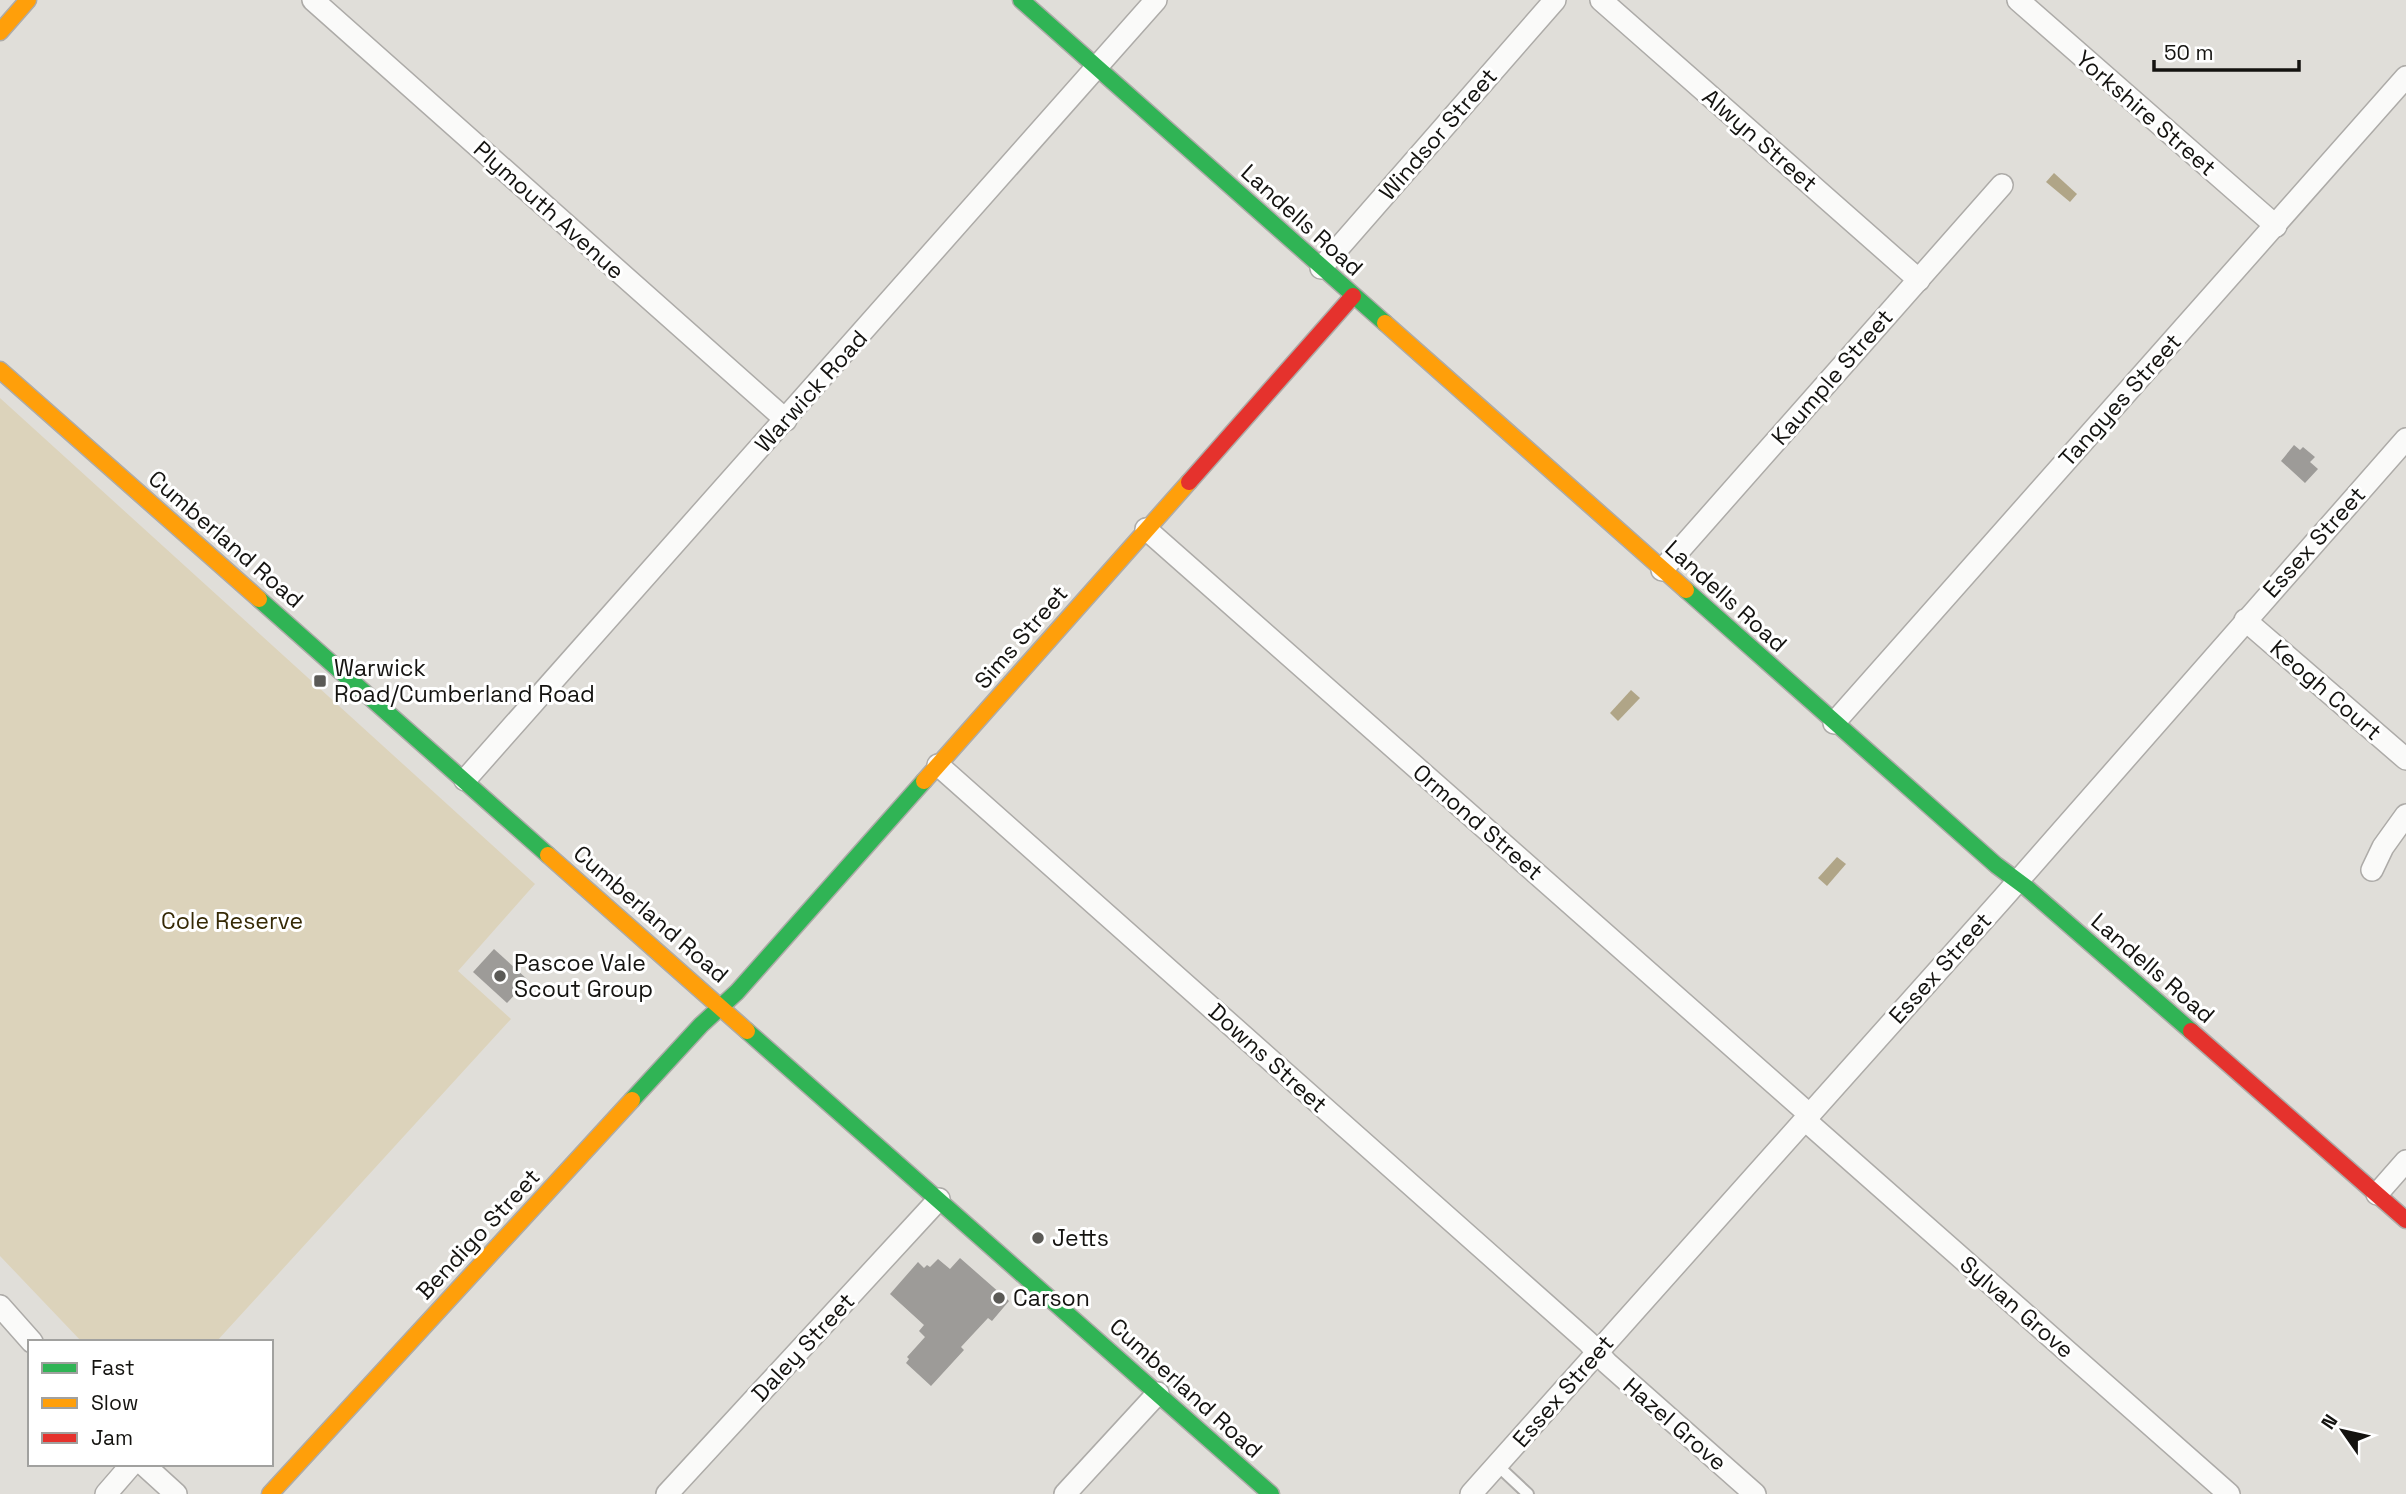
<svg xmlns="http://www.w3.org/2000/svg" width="2406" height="1494" font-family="'Space Grotesk',sans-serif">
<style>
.green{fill:#dcd3bb}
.water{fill:#b0a587}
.building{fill:#9d9b98}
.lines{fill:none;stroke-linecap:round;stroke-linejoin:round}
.lane-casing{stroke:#adaba8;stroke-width:14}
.street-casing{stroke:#adaba8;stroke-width:24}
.fast-casing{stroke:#adaba8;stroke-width:19}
.slow-casing{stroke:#adaba8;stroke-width:19}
.jam-casing{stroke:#adaba8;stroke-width:19}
.lane{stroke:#fafaf9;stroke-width:10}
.street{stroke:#fafaf9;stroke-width:21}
.fast{stroke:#30b455;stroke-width:16}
.slow{stroke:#ff9f0a;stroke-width:16}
.jam{stroke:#e5322d;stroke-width:16}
.poi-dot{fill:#5b5a56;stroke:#fff;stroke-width:2.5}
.labels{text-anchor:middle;stroke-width:6;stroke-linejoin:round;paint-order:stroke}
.street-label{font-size:23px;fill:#141310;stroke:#fff}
.poi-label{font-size:23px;fill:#141310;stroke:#fff;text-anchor:start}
.park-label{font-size:23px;fill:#352905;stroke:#fff}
</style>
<rect width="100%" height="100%" fill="#e0ded9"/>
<path class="green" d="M 0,398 L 535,884 L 458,971 L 511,1019 L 216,1342 L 82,1342 L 0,1256 Z"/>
<g class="water">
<path d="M 2054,173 L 2077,194 L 2070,202 L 2046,182 Z"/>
<path d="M 1631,690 L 1640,698 L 1618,721 L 1610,713 Z"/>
<path d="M 1837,857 L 1846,864 L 1827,886 L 1818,878 Z"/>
</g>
<g class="building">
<path d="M 2294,445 L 2300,450 L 2303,447 L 2315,457 L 2310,462 L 2318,469 L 2305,483 L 2281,461 Z"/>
<path d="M 494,949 L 528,980 L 507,1003 L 473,972 Z"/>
<path d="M 960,1258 L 1009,1301 L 992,1321 L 988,1318 L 961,1347 L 964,1350 L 931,1386 L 906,1363 L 909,1359 L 907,1357 L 925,1337 L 919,1331 L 924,1325 L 890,1294 L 918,1262 L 924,1268 L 927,1265 L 930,1267 L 938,1259 L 950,1269 Z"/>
</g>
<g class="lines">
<g class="lane-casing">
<path id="lane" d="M 1497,1465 L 1528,1494"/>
</g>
<g class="street-casing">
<g id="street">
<path d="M 313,0 L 786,420"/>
<path d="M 1601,0 L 1919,280"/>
<path d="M 2018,0 L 2276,226"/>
<path d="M 1321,268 L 1555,0"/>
<path d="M 1146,529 L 1810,1115"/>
<path d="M 1662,570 L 2002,185"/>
<path d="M 2245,620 L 2406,759"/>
<path d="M 1834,723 L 2406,77"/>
<path d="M 938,765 L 1588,1342 L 1607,1363 L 1755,1494"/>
<path d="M 465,780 L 1156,0"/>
<path d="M 2372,870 L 2383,847 L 2406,815"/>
<path d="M 1805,1120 L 2229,1494"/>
<path d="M 2377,1194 L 2406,1161"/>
<path d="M 0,1306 L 32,1342"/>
<path d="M 143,1464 L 176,1494"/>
<path d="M 106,1494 L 132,1464"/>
<path d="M 667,1494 L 939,1199"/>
<path d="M 1065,1494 L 1158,1393"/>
<path d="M 1471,1494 L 2003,898 L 2406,439"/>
</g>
</g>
<g class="fast-casing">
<g id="fast">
<path d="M 1021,0 L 1385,323"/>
<path d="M 1686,590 L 1996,865 L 2027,888 L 2191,1031"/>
<path d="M 259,599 L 548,855"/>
<path d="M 747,1031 L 1271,1494"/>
<path d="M 632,1100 L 701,1025 L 737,992 L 924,781"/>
</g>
</g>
<g class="slow-casing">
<g id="slow">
<path d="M 0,32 L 28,0"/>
<path d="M 1385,323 L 1686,590"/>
<path d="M 0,370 L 259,599"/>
<path d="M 924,781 L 1189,482"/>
<path d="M 548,855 L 747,1031"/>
<path d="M 270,1494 L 632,1100"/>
</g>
</g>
<g class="jam-casing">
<g id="jam">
<path d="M 1189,482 L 1353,296"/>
<path d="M 2191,1031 L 2406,1220"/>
</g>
</g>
<use href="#lane" class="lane"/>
<use href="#street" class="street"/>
<use href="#fast" class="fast"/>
<use href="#slow" class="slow"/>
<use href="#jam" class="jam"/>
</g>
<g class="poi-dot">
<rect x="313" y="674" width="14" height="14" rx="3.5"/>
<circle cx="500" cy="976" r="7"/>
<circle cx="1038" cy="1238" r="7"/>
<circle cx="999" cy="1298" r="7"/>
</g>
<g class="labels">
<g class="street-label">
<text transform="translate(2146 113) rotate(41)" y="8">Yorkshire Street</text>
<text transform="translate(1438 134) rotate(-49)" y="8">Windsor Street</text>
<text transform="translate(1760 140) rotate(41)" y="8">Alwyn Street</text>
<text transform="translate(549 210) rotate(42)" y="8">Plymouth Avenue</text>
<text transform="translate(1302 220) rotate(42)" y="8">Landells Road</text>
<text transform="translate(1832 377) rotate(-49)" y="8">Kaumple Street</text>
<text transform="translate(811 391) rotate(-48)" y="8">Warwick Road</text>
<text transform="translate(2120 400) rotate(-48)" y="8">Tangyes Street</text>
<text transform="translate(226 539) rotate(41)" y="8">Cumberland Road</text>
<text transform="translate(2314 542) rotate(-48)" y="8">Essex Street</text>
<text transform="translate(1726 596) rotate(42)" y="8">Landells Road</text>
<text transform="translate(1021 637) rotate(-49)" y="8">Sims Street</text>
<text transform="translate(2326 690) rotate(41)" y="8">Keogh Court</text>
<text transform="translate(1478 822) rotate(41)" y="8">Ormond Street</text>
<text transform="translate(651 914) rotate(41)" y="8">Cumberland Road</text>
<text transform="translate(1940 968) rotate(-48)" y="8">Essex Street</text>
<text transform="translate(2153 968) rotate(41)" y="8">Landells Road</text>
<text transform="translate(1268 1058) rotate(42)" y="8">Downs Street</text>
<text transform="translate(478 1234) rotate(-47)" y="8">Bendigo Street</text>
<text transform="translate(2017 1307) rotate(41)" y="8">Sylvan Grove</text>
<text transform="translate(803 1347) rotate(-47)" y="8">Daley Street</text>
<text transform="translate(1186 1388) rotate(42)" y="8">Cumberland Road</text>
<text transform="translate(1563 1391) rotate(-49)" y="8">Essex Street</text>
<text transform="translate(1675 1424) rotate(41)" y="8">Hazel Grove</text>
</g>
<g class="poi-label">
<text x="334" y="676">Warwick<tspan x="334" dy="26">Road/Cumberland Road</tspan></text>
<text x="514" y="971">Pascoe Vale<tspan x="514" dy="26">Scout Group</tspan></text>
<text x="1052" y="1246">Jetts</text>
<text x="1013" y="1306">Carson</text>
</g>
<g class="park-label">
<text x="232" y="929">Cole Reserve</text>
</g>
</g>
<rect x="28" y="1340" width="245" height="126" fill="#ffffff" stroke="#a1a19f" stroke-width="2"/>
<rect x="42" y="1363" width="35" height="10" fill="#30b455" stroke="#a1a19f" stroke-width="2"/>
<text x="91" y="1375" font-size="21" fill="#141310">Fast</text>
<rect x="42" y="1398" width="35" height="10" fill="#ff9f0a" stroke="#a1a19f" stroke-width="2"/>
<text x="91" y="1410" font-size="21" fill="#141310">Slow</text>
<rect x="42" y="1433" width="35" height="10" fill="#e5322d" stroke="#a1a19f" stroke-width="2"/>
<text x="91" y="1445" font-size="21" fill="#141310">Jam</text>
<g transform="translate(2343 1431) rotate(304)" stroke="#ffffff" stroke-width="5" paint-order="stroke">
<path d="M0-5L12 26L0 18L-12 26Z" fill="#141310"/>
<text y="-10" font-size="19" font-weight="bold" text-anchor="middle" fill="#141310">N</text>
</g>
<path d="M2154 60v10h145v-10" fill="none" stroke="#141310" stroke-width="3.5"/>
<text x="2164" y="60" font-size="21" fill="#141310" stroke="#ffffff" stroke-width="5" paint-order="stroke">50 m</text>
</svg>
